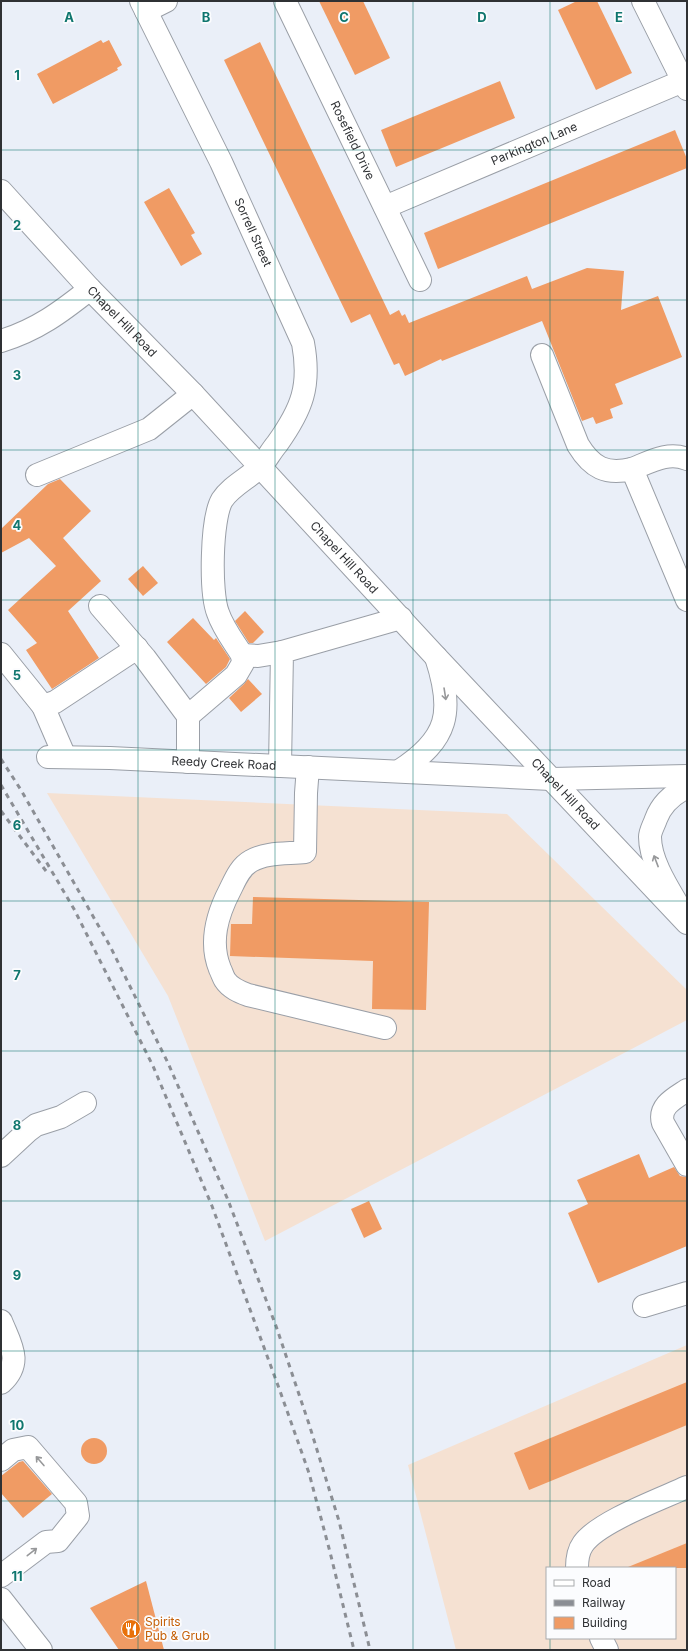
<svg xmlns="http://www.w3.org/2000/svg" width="688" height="1651" font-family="Inter,sans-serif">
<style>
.industrial{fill:#f5e1d2;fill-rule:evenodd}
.building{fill:#f09b64}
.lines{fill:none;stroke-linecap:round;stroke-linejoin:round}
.minor-casing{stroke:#9a9fa7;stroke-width:24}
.major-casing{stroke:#9a9fa7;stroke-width:24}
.minor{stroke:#fff;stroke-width:22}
.major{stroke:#fff;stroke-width:22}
.rail{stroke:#8b8e94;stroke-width:3;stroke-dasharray:5 5;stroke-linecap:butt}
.oneway{stroke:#97989a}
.grid{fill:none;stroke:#0f766e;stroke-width:1;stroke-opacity:0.55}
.labels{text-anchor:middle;stroke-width:3.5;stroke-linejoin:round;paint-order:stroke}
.street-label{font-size:12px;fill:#2f3134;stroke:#fbfcfe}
.food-label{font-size:12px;fill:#c56008;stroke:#fbfcfe;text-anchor:start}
.grid-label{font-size:13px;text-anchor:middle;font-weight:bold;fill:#0f766e;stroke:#fbfcfe;stroke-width:3.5;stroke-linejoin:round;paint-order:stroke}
</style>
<rect width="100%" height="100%" fill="#eaeff8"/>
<g class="industrial">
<path d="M 47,793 L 507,814 L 687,990 L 687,1020 L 265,1241 L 168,996 Z"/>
<path d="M 687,1345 L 687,1650 L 456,1650 L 408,1465 ZM 547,1568 L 675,1568 L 675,1638 L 547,1638 Z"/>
</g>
<g class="building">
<path d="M 319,1 L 363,1 L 390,58 L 355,75 Z"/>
<path d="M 577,1 L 597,1 L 632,73 L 596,90 L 558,10 Z"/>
<path d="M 101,40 L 103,43 L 109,40 L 122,65 L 117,68 L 118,70 L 53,104 L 37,74 Z"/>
<path d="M 260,42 L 390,315 L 399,310 L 402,316 L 405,314 L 409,323 L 527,276 L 532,289 L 587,268 L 624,271 L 621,310 L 658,296 L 682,357 L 615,384 L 623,404 L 610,409 L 613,418 L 596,424 L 593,417 L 582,421 L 542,321 L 442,361 L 441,359 L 405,376 L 399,363 L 394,365 L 370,314 L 351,323 L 224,60 Z"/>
<path d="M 500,81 L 515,118 L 396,167 L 381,130 Z"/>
<path d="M 675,130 L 687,159 L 687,168 L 438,269 L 424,233 Z"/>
<path d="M 169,188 L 195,233 L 191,235 L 202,254 L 181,266 L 144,202 Z"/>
<path d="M 60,479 L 91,511 L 63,538 L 101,581 L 68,611 L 99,658 L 52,689 L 26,650 L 37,643 L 8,610 L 56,566 L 29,538 L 1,553 L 1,529 L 48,484 Z"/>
<path d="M 143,566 L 158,583 L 143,596 L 128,579 Z"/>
<path d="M 245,611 L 264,632 L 253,643 L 249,643 L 235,621 Z"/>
<path d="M 193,618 L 214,640 L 216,638 L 230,659 L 226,667 L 206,684 L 167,642 Z"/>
<path d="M 248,679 L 262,694 L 241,712 L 229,698 L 244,684 Z"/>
<path d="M 253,897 L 429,902 L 426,1010 L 372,1009 L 373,961 L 230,956 L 231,924 L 252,924 Z"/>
<path d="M 639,1154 L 649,1178 L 674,1167 L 680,1176 L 686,1177 L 687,1181 L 687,1246 L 598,1283 L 568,1213 L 588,1204 L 577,1180 Z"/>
<path d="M 369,1201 L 382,1229 L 364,1238 L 351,1209 Z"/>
<path d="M 687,1382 L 687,1425 L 529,1490 L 514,1453 Z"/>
<circle cx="94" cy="1451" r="13"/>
<path d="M 23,1461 L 52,1494 L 23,1518 L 1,1493 L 1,1476 L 19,1462 Z"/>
<path d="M 687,1543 L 687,1568 L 628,1568 L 628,1567 Z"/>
<path d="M 146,1581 L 164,1650 L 119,1650 L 90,1608 Z"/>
</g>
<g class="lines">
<g class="minor-casing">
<g id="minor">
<path id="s1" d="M 141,1 L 221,162 L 303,343 C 311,386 302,409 277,444 C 271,451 267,459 261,466 C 249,478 231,486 222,500 C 211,519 210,593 218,613 C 223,628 234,642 242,655 L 243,663 L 236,675 L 188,716"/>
<path id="s2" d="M 285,1 L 420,280"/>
<path d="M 643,1 L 687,89"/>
<path d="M 146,11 L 166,1"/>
<path id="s3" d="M 385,207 L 683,81"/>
<path d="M 1,341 C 37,330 61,312 90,289"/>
<path d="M 542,355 L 578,445 C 592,468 606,475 632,469"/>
<path d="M 687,459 C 668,451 650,462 632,469 L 687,600"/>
<path d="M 37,475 L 149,429 L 193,394"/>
<path d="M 100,606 L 145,658 L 188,716 L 188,762"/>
<path d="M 1,654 L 43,706 L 55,702 L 137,648"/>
<path d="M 242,655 L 258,656 L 282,652"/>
<path d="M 43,706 L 65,757"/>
<path id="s4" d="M 48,757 L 110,758 L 551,779 L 687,776"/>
<path d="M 280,766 L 282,652 L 401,618"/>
<path d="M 308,767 L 306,793 L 305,852 C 288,854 266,852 251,861 C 240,867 235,880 230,890 C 217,915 209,942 220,969 C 222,973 223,977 225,980 C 230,988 240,992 248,995 L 385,1028"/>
<path d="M 399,771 C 449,739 454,712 436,657"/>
<path d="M 682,912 C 670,891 650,862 650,837 C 650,831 654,825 656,819 C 661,805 673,794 687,787"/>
<path d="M 687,1090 C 675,1098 658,1106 663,1123 L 687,1165"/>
<path d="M 1,1156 L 28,1131 L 36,1125 L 61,1117 L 85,1103"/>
<path d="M 644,1306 L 687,1293"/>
<path d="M 1,1321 C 10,1344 24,1362 1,1383"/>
<path d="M 1,1460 L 13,1450 L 28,1447 L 76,1503 L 78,1516 L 58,1541 L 46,1542 L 1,1576"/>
<path d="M 577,1568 C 577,1560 578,1551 583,1544 C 598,1522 661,1499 687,1487"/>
<path d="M 601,1638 L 607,1650"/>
</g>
</g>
<g class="major-casing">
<g id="major">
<path id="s5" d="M 1,191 L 90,289 L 193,394 L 436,657 L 687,923"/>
<path d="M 1,1599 L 41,1650"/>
</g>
</g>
<use href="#minor" class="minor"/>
<use href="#major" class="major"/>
<g class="rail">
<path d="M 1,759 L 21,790 L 110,946 L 168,1063 L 228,1200 L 276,1326 L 309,1424 L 339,1521 L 370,1650"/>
<path d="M 1,785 L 74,909 L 153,1066 L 212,1206 L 280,1391 L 309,1473 L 330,1552 L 354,1650"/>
<path d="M 1,811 L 49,875"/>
</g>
</g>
<defs><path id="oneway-shaft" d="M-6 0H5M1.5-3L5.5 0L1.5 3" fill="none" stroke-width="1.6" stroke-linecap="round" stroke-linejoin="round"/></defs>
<g class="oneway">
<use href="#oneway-shaft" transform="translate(445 694) rotate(81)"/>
<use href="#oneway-shaft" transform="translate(656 861) rotate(-111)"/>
<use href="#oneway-shaft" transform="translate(40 1461) rotate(-131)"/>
<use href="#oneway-shaft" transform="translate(32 1552) rotate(-38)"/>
</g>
<path class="grid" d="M 138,1 L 138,1650M 275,1 L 275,1650M 413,1 L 413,1650M 550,1 L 550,1568M 1,150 L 687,150M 1,300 L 687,300M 1,450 L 687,450M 1,600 L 687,600M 1,750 L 687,750M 1,901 L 687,901M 1,1051 L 687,1051M 1,1201 L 687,1201M 1,1351 L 687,1351M 1,1501 L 687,1501M 550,1638 L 550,1650"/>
<defs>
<g id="restaurant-disc" transform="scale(1)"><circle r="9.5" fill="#e8710a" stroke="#fbfcfe"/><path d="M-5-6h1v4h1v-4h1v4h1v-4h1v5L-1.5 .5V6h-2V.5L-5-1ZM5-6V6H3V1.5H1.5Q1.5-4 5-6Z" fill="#fff"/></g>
</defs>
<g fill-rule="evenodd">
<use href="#restaurant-disc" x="131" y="1629"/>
</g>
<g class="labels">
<g class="street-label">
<text dy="4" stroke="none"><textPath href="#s2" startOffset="155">Rosefield Drive</textPath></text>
<text dy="4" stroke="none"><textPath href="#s3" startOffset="162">Parkington Lane</textPath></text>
<text dy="4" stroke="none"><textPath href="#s1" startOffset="257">Sorrell Street</textPath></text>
<text dy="4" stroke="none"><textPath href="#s5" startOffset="178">Chapel Hill Road</textPath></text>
<text dy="4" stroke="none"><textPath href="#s5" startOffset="502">Chapel Hill Road</textPath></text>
<text dy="4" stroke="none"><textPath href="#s4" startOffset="176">Reedy Creek Road</textPath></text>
<text dy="4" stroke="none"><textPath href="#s5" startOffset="826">Chapel Hill Road</textPath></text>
</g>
<g class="food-label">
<text x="145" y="1626">Spirits<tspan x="145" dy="14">Pub &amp; Grub</tspan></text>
</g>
</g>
<g class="grid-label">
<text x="69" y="22">A</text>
<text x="206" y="22">B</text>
<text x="344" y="22">C</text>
<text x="482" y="22">D</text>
<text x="619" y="22">E</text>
<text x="17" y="80">1</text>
<text x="17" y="230">2</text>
<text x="17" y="380">3</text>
<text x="17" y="530">4</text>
<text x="17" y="680">5</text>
<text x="17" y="830">6</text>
<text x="17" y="980">7</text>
<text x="17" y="1130">8</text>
<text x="17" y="1280">9</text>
<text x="17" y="1430">10</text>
<text x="17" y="1581">11</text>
</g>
<rect width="688" height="1651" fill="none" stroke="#2f3134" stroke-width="4"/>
<rect x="546" y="1567" width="130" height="72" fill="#fbfcfe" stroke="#a9abad"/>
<rect x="554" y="1580" width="20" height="6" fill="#ffffff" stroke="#a9abad"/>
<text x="582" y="1587" font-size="12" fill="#2f3134">Road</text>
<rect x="554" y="1600" width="20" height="6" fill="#8b8e94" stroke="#a9abad"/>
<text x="582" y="1607" font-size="12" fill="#2f3134">Railway</text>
<rect x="554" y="1617" width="20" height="12" fill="#f09b64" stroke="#a9abad"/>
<text x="582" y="1627" font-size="12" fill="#2f3134">Building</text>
</svg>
